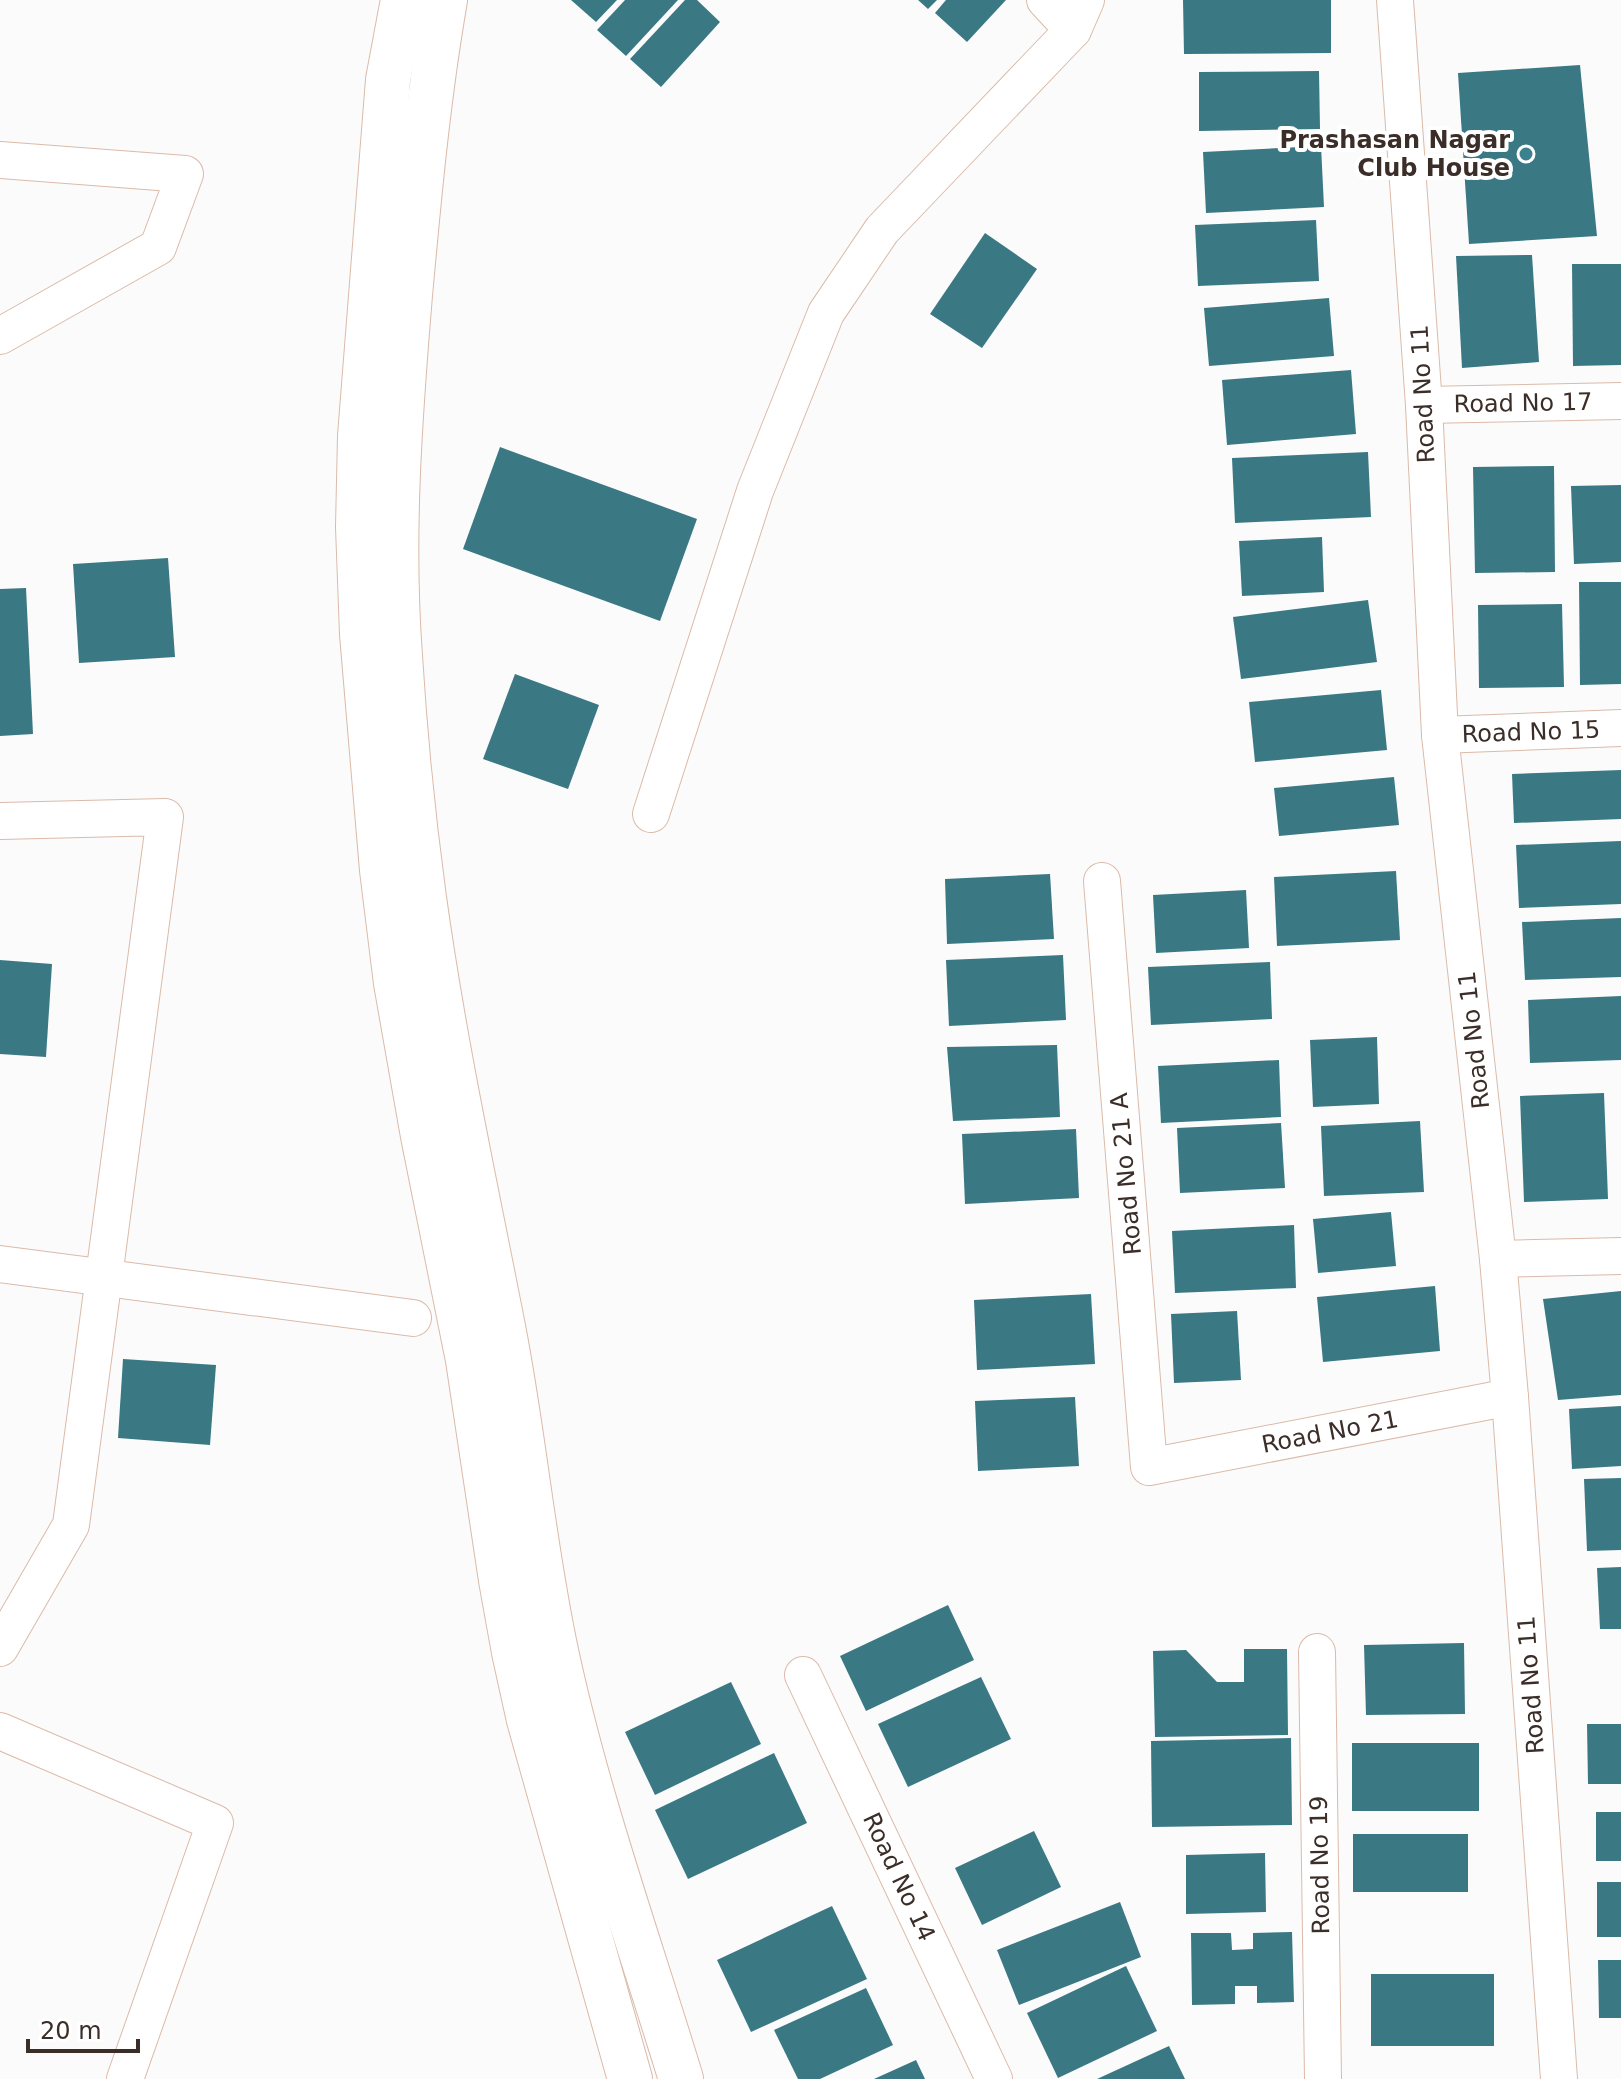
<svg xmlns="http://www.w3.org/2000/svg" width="1621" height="2079" font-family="'DejaVu Sans',sans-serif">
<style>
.building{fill:#3a7884}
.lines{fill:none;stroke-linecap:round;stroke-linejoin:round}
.minor-casing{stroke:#dbbaa9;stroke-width:38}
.tertiary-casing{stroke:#dbbaa9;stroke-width:46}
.minor{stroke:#fff;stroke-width:36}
.tertiary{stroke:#fff;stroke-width:44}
.poi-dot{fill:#3c818e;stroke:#fff;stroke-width:3}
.labels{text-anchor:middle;stroke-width:8;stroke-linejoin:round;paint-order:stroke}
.poi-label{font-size:24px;font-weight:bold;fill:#3b2e28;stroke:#fff;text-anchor:end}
.street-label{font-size:24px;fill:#3b2e28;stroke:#fff}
</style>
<rect width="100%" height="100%" fill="#fbfbfb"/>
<g class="building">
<path d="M 571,0 L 617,0 L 596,22 Z"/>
<path d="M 625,0 L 678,0 L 626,56 L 597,30 Z"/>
<path d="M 685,0 L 697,0 L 720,22 L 661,87 L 630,59 Z"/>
<path d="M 918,0 L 937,0 L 928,9 Z"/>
<path d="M 946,0 L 1006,0 L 967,42 L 935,13 Z"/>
<path d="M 1183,0 L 1331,0 L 1331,53 L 1184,54 Z"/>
<path d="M 1580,65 L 1597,236 L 1469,244 L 1458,73 Z"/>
<path d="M 1319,71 L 1320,129 L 1199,131 L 1199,72 Z"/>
<path d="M 1321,146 L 1324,207 L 1206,213 L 1203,152 Z"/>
<path d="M 1316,220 L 1319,281 L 1198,286 L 1195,225 Z"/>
<path d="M 985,233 L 1037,269 L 982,348 L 930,314 Z"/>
<path d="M 1532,255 L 1539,362 L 1462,368 L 1456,256 Z"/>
<path d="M 1572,264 L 1621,264 L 1621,365 L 1573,366 Z"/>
<path d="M 1329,298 L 1334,356 L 1209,366 L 1204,308 Z"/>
<path d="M 1351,370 L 1356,434 L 1227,445 L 1222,380 Z"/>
<path d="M 500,447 L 697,519 L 660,621 L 463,549 Z"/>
<path d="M 1368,452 L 1371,517 L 1235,523 L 1232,458 Z"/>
<path d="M 1554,466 L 1555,572 L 1475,573 L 1473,467 Z"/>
<path d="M 1621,485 L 1621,562 L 1574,564 L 1571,486 Z"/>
<path d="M 1322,537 L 1324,592 L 1242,596 L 1239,541 Z"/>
<path d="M 168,558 L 175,657 L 79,663 L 73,564 Z"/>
<path d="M 1579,582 L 1621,582 L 1621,684 L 1580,685 Z"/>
<path d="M 26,588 L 33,734 L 0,736 L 0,589 Z"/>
<path d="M 1368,600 L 1377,662 L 1241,679 L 1233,617 Z"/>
<path d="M 1562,604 L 1564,687 L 1479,688 L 1478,605 Z"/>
<path d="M 515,674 L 599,705 L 568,789 L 483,759 Z"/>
<path d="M 1381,690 L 1387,750 L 1255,762 L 1249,702 Z"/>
<path d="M 1621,770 L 1621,819 L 1514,823 L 1512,774 Z"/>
<path d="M 1394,777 L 1399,825 L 1279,836 L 1274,788 Z"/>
<path d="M 1621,841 L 1621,904 L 1519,908 L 1516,845 Z"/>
<path d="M 1396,871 L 1400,940 L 1277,946 L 1274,877 Z"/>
<path d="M 1050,874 L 1054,939 L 947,944 L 945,879 Z"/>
<path d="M 1246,890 L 1249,948 L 1156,953 L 1153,895 Z"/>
<path d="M 1621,918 L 1621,977 L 1525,980 L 1522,922 Z"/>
<path d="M 1063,955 L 1066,1020 L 949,1026 L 946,960 Z"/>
<path d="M 0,960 L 52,964 L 46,1057 L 0,1054 Z"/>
<path d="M 1270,962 L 1272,1019 L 1151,1025 L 1148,967 Z"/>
<path d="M 1621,996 L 1621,1060 L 1530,1063 L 1528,1000 Z"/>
<path d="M 1377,1037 L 1379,1104 L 1313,1107 L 1310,1040 Z"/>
<path d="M 1057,1045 L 1060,1117 L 953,1121 L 947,1047 Z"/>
<path d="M 1279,1060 L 1281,1117 L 1161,1123 L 1158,1066 Z"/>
<path d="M 1604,1093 L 1608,1199 L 1524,1202 L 1520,1096 Z"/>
<path d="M 1420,1121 L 1424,1192 L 1324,1196 L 1321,1126 Z"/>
<path d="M 1281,1123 L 1285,1188 L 1180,1193 L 1177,1128 Z"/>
<path d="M 1076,1129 L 1079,1198 L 965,1204 L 962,1134 Z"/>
<path d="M 1391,1212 L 1396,1266 L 1318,1273 L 1313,1219 Z"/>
<path d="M 1294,1225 L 1296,1288 L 1175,1293 L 1172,1231 Z"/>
<path d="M 1435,1286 L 1440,1351 L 1323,1362 L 1317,1297 Z"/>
<path d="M 1621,1291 L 1621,1395 L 1558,1400 L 1543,1299 Z"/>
<path d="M 1091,1294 L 1095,1364 L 977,1370 L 974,1300 Z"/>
<path d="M 1237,1311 L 1241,1380 L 1174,1383 L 1171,1314 Z"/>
<path d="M 123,1359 L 216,1365 L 210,1445 L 118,1438 Z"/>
<path d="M 1075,1397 L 1079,1466 L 978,1471 L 975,1401 Z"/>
<path d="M 1621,1406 L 1621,1466 L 1572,1469 L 1569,1409 Z"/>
<path d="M 1621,1478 L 1621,1550 L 1587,1551 L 1584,1479 Z"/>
<path d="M 1621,1567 L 1621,1629 L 1600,1629 L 1597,1568 Z"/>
<path d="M 948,1605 L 974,1660 L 866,1711 L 840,1656 Z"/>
<path d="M 1464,1643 L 1465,1714 L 1366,1715 L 1364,1645 Z"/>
<path d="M 1244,1649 L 1287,1649 L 1288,1735 L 1155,1737 L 1153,1651 L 1186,1650 L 1217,1682 L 1244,1682 Z"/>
<path d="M 981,1677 L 1011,1739 L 908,1787 L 878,1724 Z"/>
<path d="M 731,1682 L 761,1744 L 655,1795 L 625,1732 Z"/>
<path d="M 1587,1724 L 1621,1724 L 1621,1784 L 1588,1784 Z"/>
<path d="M 1291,1738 L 1292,1825 L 1152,1827 L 1151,1741 Z"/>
<rect x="1352" y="1743" width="127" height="68"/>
<path d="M 774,1753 L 807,1823 L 688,1879 L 655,1810 Z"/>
<rect x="1596" y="1812" width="25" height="49"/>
<path d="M 1034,1831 L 1061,1887 L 982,1925 L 955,1868 Z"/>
<rect x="1353" y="1834" width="115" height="58"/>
<path d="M 1265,1853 L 1266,1912 L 1186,1914 L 1186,1855 Z"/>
<rect x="1597" y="1882" width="24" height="55"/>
<path d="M 1120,1902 L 1141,1957 L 1019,2005 L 997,1950 Z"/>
<path d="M 832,1906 L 867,1979 L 751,2032 L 717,1960 Z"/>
<path d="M 1292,1932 L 1294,2002 L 1257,2003 L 1257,1986 L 1235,1986 L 1235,2004 L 1192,2005 L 1191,1933 L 1231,1933 L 1232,1950 L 1253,1949 L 1253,1933 Z"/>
<path d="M 1598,1960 L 1621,1960 L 1621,2018 L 1599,2018 Z"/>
<path d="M 1126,1966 L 1157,2031 L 1058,2078 L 1027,2013 Z"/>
<rect x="1371" y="1974" width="123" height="72"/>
<path d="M 866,1988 L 893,2045 L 820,2079 L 798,2079 L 774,2030 Z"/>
<path d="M 1169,2046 L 1185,2079 L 1097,2079 Z"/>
<path d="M 916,2060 L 925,2079 L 874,2079 Z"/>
</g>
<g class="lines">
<g class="minor-casing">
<g id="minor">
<path d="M 1045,0 L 1073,30"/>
<path d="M 1395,0 L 1424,405 L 1440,735 L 1498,1259 L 1510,1397 L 1559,2079"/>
<path d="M 0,160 L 185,174 L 158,247 L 0,336"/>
<path d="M 1424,405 L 1621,401"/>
<path d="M 1440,735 L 1621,728"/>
<path d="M 651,814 L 755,491 L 826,313 L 882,230 L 1073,30 L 1086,0"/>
<path d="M 0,821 L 165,817 L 71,1525 L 0,1648"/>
<path d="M 1102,881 L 1149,1467 L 1510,1397"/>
<path d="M 1498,1259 L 1621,1256"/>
<path d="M 0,1264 L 413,1318"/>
<path d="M 1317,1652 L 1323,2079"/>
<path d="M 803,1675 L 994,2079"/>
<path d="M 0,1731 L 215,1823 L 125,2079"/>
</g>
</g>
<g class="tertiary-casing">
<g id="tertiary">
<path d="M 403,0 L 388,80 L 360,436 L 358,527 L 362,634 L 382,870 L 396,983 L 423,1136 L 468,1360 L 501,1580 L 514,1652 L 529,1720 L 630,2079"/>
<path d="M 445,0 C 428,98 419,196 410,295 C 400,415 391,536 400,656 C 405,737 413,818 424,898 C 444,1042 475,1184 503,1327 C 524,1434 533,1544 556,1651 C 587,1796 638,1938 681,2079"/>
</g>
</g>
<use href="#minor" class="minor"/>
<use href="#tertiary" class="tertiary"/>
</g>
<circle class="poi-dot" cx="1526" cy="154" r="8"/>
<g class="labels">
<g class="poi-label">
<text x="1510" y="148">Prashasan Nagar<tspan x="1510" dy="28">Club House</tspan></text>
</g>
<g class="street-label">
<text transform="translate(1423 394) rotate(-93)" y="8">Road No 11</text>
<text transform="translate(1523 403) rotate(-1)" y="8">Road No 17</text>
<text transform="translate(1531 732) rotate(-2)" y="8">Road No 15</text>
<text transform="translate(1474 1040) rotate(-96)" y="8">Road No 11</text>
<text transform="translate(1126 1174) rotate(-95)" y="8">Road No 21 A</text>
<text transform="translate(1330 1432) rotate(-11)" y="8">Road No 21</text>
<text transform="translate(1531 1685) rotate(-94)" y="8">Road No 11</text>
<text transform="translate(1320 1865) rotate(-91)" y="8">Road No 19</text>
<text transform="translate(899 1877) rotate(65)" y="8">Road No 14</text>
</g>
</g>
<path d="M28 2039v12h110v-12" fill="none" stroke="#3b2e28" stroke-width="4"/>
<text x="40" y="2039" font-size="24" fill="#3b2e28" stroke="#ffffff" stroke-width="6" paint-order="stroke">20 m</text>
</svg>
